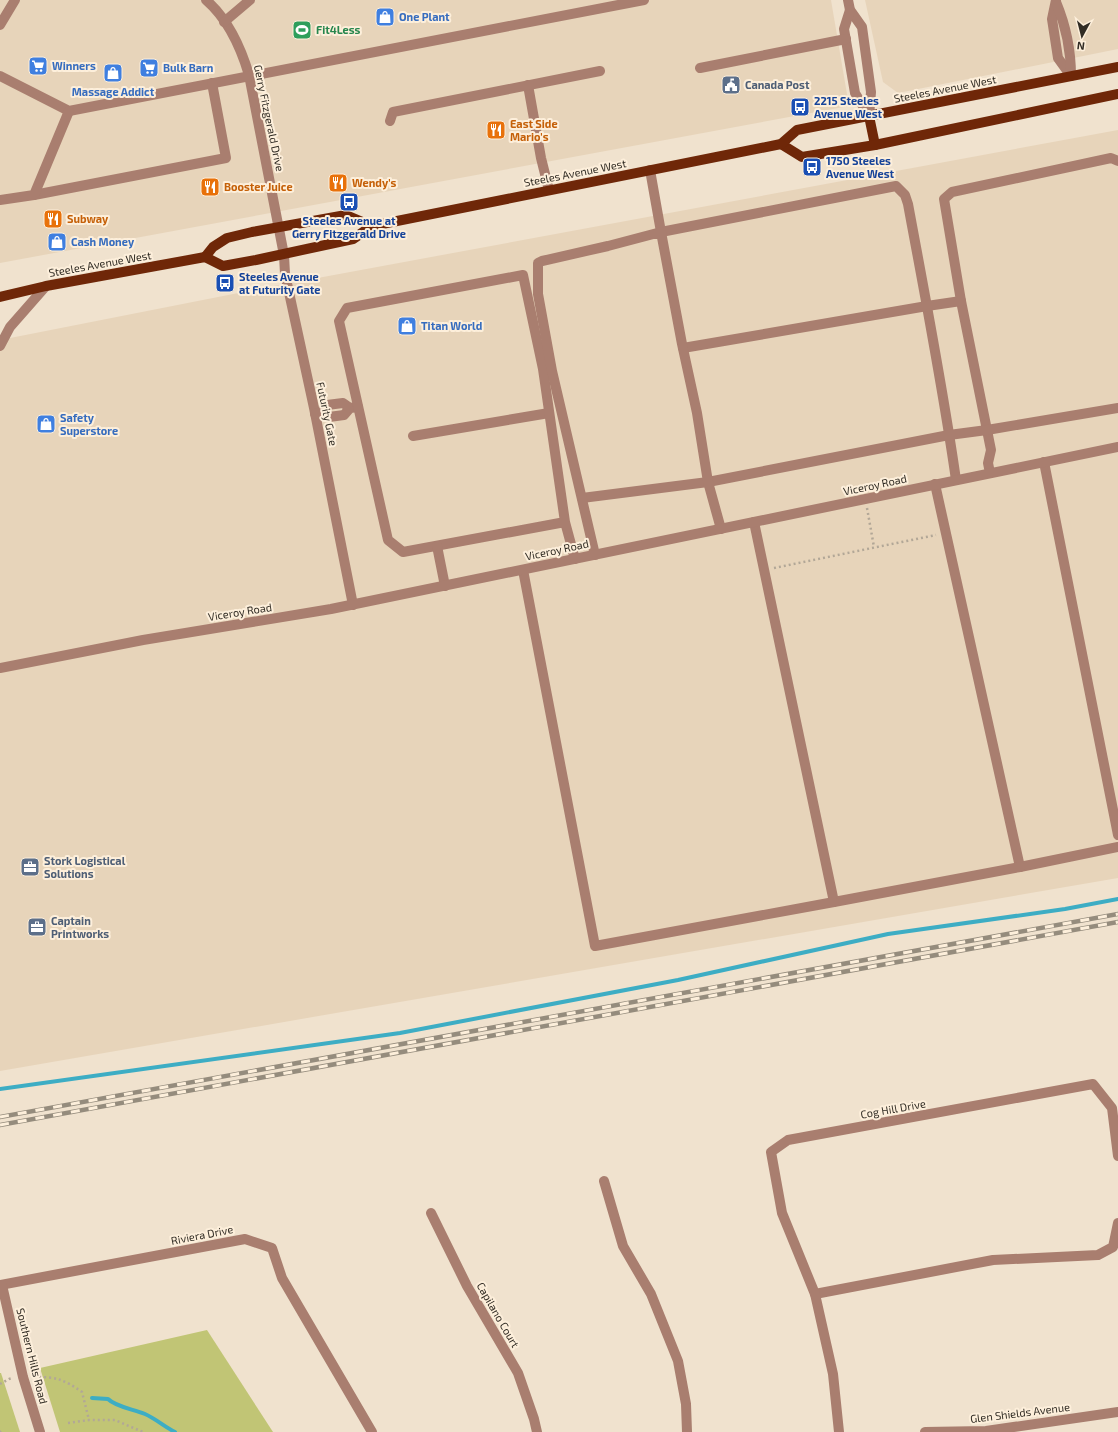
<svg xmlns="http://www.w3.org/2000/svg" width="1118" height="1432" font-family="'Exo 2',sans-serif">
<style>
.built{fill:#e7d4ba}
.green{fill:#c1c575}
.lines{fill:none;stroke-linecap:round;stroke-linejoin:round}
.stream{stroke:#3dadc4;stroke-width:4}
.path{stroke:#b2a797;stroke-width:2.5;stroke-dasharray:2 3;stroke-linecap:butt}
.minor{stroke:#a97e6f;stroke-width:10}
.major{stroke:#6f2708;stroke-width:10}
.rail-casing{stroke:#958c7d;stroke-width:4.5}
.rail{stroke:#fdefdb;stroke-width:3;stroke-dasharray:9;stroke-linecap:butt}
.labels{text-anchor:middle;stroke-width:4;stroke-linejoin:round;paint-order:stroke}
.shop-label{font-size:11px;font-weight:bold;fill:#366cbe;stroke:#fdefdb;text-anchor:start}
.leisure-label{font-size:11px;font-weight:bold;fill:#27864d;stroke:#fdefdb;text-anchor:start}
.service-label{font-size:11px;font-weight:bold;fill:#4e5e75;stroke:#fdefdb;text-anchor:start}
.street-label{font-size:11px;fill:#322d25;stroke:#fdefdb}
.transit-label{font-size:11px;font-weight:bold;fill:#164399;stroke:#fdefdb;text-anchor:start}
.food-label{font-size:11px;font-weight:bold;fill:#c56008;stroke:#fdefdb;text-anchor:start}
</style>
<rect width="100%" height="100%" fill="#f0e2ce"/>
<g class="built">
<path d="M 0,0 L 831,0 L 849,106 L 0,263 Z"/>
<path d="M 865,0 L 1118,0 L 1118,49 L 898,93 L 883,82 Z"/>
<path d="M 1118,130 L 1118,878 L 0,1071 L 0,340 L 269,287 Z"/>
</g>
<g class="green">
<path d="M 207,1330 L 273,1432 L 60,1432 L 40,1368 Z"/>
<path d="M 0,1373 L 1,1373 L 20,1432 L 0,1432 Z"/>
</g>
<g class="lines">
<g class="stream">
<path d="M 0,1089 L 400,1033 L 678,980 L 888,934 L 1065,909 L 1118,899"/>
<path d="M 92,1398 L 108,1399 C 116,1407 133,1409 145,1414 C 156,1419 165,1427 175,1432"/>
</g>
<g class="path">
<path d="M 867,508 L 874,547"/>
<path d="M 774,568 L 936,535"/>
<path d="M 34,1377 C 57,1377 63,1379 82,1392 L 89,1420"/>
<path d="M 0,1384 L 9,1379 L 13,1378"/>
<path d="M 68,1423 L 89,1420 L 115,1420 L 143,1432"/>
<path d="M 0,1432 L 1,1431"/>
</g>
<g class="minor">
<path d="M 206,0 C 228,19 241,48 249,75 L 284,255 L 285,274 L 314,408 L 353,605"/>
<path d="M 848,0 L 850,10 L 862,27 L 871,92 L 869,116"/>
<path d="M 1056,0 L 1052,19 L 1058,58 L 1071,76"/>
<path d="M 1056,2 C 1066,26 1071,50 1071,76"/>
<path d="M 850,10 L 844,29 L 855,93 L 869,116"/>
<path d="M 224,22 L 250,0"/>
<path d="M 0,25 L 15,0"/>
<path d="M 700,68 L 846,39"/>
<path d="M 0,76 L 69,111 L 644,0"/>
<path d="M 528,85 L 541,158 L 549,190"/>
<path d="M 390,121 L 393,112 L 600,71"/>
<path d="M 650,170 L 661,232 L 896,186 L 905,195 L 908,204 C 925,296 943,388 956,480"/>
<path d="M 34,195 L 226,158 L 212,83"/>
<path d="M 0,200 L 34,195 L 69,111"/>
<path d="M 961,301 L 991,450 L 988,463 L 990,473"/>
<path d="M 0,346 L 10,327 L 46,286"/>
<path d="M 683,348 L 927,306 L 961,301 L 944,199 L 952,192 L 1111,158 L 1118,161"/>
<path d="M 321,412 L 329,417 L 344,415 L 350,408 L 358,407"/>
<path d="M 315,414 L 321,412 L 327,405 L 343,403 L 350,408"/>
<path d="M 413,436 L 549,413"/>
<path d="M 1044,462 L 1118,835"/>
<path d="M 935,484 L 1020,867 L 1118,847"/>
<path d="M 582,498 L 708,482 L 949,435 L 987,430 L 1118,408"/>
<path d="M 565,522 L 403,552 L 388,540 L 339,321 L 347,308 L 523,275 L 543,369 L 565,522 L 575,559"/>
<path d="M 754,522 L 834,902 L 1020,867"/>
<path d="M 437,546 L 445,586"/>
<path d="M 595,555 L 552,371 L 538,294 L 538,263 L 542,261 L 608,246 L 661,232 L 682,344 L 697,413 L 708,482 L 721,529"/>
<path d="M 523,570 L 595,946 L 834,902"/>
<path d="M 0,668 L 143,640 L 331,609 L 1118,447"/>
<path d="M 604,1181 L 623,1246 L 651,1294 L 678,1361 L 686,1404 L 687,1432"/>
<path d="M 431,1213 L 467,1286 L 518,1373 L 534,1419 L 537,1432"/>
<path d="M 0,1285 L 245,1239 L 272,1248 L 282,1278 L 372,1432"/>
<path d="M 2,1285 L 23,1377 L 40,1432"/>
<path d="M 815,1294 L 993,1260 L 1098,1255 L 1113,1247 L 1118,1223"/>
<path d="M 839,1432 L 833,1374 L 815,1294 L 782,1213 L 771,1152 L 788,1140 L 1093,1084 L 1112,1108 L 1118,1156"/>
<path d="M 925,1432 L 986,1431 L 1118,1412"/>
</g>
<g class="major">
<path d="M 869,116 L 875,145"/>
<path d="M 781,144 L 802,157 L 875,145 L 1118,94"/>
<path d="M 205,257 L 213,247 L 227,238 L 252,232 L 346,215 L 372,226"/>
<path d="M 0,297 L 46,286 L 205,257 L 223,266 L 256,260 L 353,239 L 372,226 L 781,144 L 797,130 L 1118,67"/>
</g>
<g class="rail-casing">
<g id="rail">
<path d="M 0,1117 L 1118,914"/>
<path d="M 0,1125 L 1118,922"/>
</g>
</g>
<use href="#rail" class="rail"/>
</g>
<defs>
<g id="shop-square" transform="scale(1)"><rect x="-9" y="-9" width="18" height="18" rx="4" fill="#3f7fe0" stroke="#fdefdb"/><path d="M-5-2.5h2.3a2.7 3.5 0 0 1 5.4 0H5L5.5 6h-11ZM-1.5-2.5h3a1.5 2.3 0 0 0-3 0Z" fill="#fff"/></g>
<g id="stadium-square" transform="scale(1)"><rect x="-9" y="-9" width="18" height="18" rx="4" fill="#2e9e5b" stroke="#fdefdb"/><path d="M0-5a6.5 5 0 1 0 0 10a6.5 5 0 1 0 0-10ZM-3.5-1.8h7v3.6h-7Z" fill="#fff"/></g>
<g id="supermarket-square" transform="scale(1)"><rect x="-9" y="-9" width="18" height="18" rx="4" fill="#3f7fe0" stroke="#fdefdb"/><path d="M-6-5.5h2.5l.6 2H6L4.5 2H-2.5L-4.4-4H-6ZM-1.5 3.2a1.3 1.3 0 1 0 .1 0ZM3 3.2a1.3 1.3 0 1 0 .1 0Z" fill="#fff"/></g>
<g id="civic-square" transform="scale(1)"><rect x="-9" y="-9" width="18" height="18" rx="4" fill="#5c6f8a" stroke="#fdefdb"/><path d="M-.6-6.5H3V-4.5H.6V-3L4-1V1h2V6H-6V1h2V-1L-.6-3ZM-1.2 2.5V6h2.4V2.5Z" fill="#fff"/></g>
<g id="bus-square" transform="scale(1)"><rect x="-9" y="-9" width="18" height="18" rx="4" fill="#1a4fb4" stroke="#fdefdb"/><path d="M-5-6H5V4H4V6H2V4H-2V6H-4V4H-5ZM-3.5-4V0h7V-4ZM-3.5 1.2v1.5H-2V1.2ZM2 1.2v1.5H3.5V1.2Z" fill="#fff"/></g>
<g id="restaurant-square" transform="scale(1)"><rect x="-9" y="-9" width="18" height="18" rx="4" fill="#e8710a" stroke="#fdefdb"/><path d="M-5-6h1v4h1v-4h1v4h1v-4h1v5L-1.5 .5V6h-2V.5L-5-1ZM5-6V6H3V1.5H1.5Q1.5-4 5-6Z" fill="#fff"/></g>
<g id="office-square" transform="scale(1)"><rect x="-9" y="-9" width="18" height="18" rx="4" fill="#5c6f8a" stroke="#fdefdb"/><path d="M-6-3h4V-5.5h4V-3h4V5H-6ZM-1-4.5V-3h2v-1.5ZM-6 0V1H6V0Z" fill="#fff"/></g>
</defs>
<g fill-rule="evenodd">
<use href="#shop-square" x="385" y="17"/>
<use href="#stadium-square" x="302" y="30"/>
<use href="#supermarket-square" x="38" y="66"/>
<use href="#supermarket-square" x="149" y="68"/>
<use href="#shop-square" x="113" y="73"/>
<use href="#civic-square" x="731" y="85"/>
<use href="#bus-square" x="800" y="107"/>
<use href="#restaurant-square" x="496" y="130"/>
<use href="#bus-square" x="812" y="167"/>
<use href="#restaurant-square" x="338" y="183"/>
<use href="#restaurant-square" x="210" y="187"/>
<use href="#bus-square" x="349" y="202"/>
<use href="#restaurant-square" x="53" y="219"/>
<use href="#shop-square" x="57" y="242"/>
<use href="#bus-square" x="225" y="283"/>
<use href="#shop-square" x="407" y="326"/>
<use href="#shop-square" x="46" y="424"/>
<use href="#office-square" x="30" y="867"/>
<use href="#office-square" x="37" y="927"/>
</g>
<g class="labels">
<g class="shop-label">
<text x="399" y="21">One Plant</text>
<text x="52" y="70">Winners</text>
<text x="163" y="72">Bulk Barn</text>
<text x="113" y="96" text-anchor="middle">Massage Addict</text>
<text x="71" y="246">Cash Money</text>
<text x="421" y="330">Titan World</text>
<text x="60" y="422">Safety<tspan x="60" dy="13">Superstore</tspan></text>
</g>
<g class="leisure-label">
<text x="316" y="34">Fit4Less</text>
</g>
<g class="service-label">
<text x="745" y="89">Canada Post</text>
<text x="44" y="865">Stork Logistical<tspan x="44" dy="13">Solutions</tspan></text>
<text x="51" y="925">Captain<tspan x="51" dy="13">Printworks</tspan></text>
</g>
<g class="street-label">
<text transform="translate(945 89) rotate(-11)" y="4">Steeles Avenue West</text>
<text transform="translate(269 118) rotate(78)" y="4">Gerry Fitzgerald Drive</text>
<text transform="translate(575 173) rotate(-11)" y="4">Steeles Avenue West</text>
<text transform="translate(100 264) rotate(-10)" y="4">Steeles Avenue West</text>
<text transform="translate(327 414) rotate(78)" y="4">Futurity Gate</text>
<text transform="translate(875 485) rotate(-12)" y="4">Viceroy Road</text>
<text transform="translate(557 550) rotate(-12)" y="4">Viceroy Road</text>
<text transform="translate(240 612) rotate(-9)" y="4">Viceroy Road</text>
<text transform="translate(893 1109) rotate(-10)" y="4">Cog Hill Drive</text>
<text transform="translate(202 1235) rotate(-11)" y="4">Riviera Drive</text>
<text transform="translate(498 1315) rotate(60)" y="4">Capilano Court</text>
<text transform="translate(32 1356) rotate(76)" y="4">Southern Hills Road</text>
<text transform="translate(1020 1413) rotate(-7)" y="4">Glen Shields Avenue</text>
</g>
<g class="transit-label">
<text x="814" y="105">2215 Steeles<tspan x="814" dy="13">Avenue West</tspan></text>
<text x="826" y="165">1750 Steeles<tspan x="826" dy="13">Avenue West</tspan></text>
<text x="349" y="225" text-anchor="middle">Steeles Avenue at<tspan x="349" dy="13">Gerry Fitzgerald Drive</tspan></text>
<text x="239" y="281">Steeles Avenue<tspan x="239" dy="13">at Futurity Gate</tspan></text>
</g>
<g class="food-label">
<text x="510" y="128">East Side<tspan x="510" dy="13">Mario's</tspan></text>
<text x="352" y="187">Wendy's</text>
<text x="224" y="191">Booster Juice</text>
<text x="67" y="223">Subway</text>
</g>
</g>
<g transform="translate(1082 36) rotate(187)" stroke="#fdefdb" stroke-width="3" paint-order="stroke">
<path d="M0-3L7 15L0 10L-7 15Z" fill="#322d25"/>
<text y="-6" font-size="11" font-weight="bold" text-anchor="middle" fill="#322d25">N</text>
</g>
</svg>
